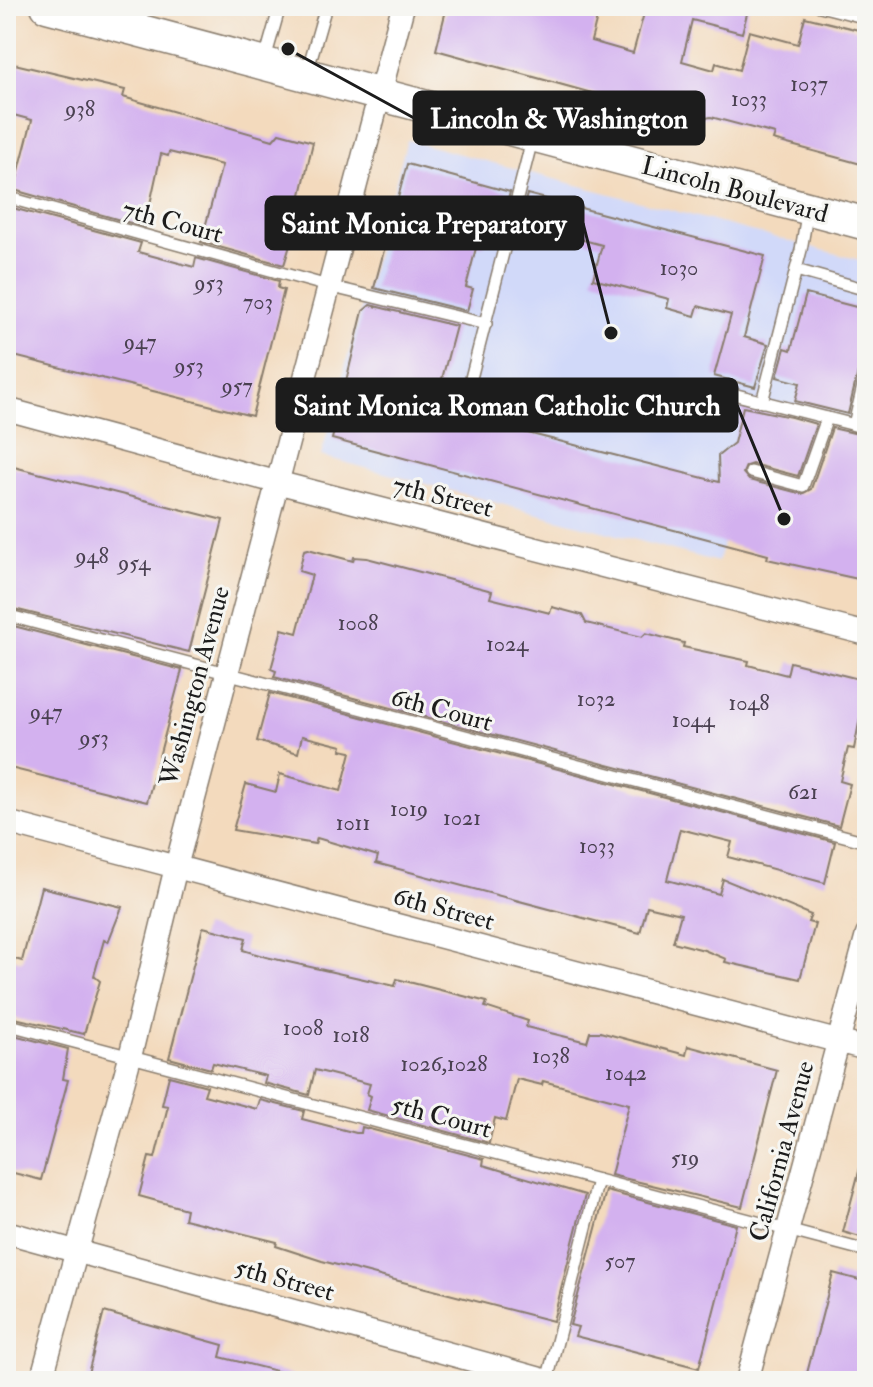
<svg xmlns="http://www.w3.org/2000/svg" width="873" height="1387" font-family="'IM FELL Double Pica',serif">
<style>
.built{fill:#d1d9f9}
.building{fill:#d3b1ef}
.lines{fill:none;stroke-linecap:round;stroke-linejoin:round}
.lane-casing{stroke:#887b6c;stroke-width:14}
.street-casing{stroke:#887b6c;stroke-width:25}
.secondary-casing{stroke:#887b6c;stroke-width:35}
.lane{stroke:#fff;stroke-width:11}
.street{stroke:#fff;stroke-width:22}
.secondary{stroke:#fff;stroke-width:32}
.labels{text-anchor:middle;stroke-width:6;stroke-linejoin:round;paint-order:stroke}
.number-label{font-size:22px;fill:#4a4151}
.street-label{font-size:26px;fill:#1c1c1c;stroke:#f6f6f2}
.leader{fill:none;stroke:#1c1c1c;stroke-width:3}
.callout-dot{fill:#1c1c1c;stroke:#f6f6f2;stroke-width:3}
.callout{fill:#1c1c1c;stroke:#1c1c1c;stroke-width:3}
.callout-label{font-size:28px;text-anchor:middle;font-weight:bold;fill:#fff}
</style>
<rect width="100%" height="100%" fill="#f6f6f2"/>
<filter id="ink" filterUnits="userSpaceOnUse"><feTurbulence type="fractalNoise" baseFrequency=".0125" numOctaves="2"/><feDisplacementMap in="SourceGraphic" scale="16" xChannelSelector="R" yChannelSelector="G"/><feConvolveMatrix kernelMatrix="1 2 1 2 8 2 1 2 1" color-interpolation-filters="sRGB"/></filter>
<filter id="wash" filterUnits="userSpaceOnUse"><feTurbulence type="fractalNoise" baseFrequency=".006" numOctaves="4" result="noise"/><feDisplacementMap in="SourceGraphic" scale="32" xChannelSelector="R" yChannelSelector="G"/><feGaussianBlur stdDeviation="1.8" result="paint"/><feColorMatrix in="noise" values="0 0 0 0 0 0 0 0 0 0 0 0 0 0 0 0 0 1.4 0 .05"/><feComposite in="paint" operator="in"/></filter>
<g filter="url(#wash)">
<rect width="100%" height="100%" fill="#f3dabd"/>
<path class="built" d="M 407,140 L 867,262 L 867,404 L 859,432 L 760,406 L 718,562 L 321,456 Z"/>
<g id="blocks">
<g class="building">
<path d="M 447,6 L 600,6 L 591,41 L 633,53 L 646,6 L 749,6 L 742,33 L 692,20 L 682,61 L 714,70 L 716,63 L 739,70 L 749,31 L 798,44 L 805,17 L 867,32 L 867,140 L 861,164 L 773,140 L 775,134 L 711,117 L 695,120 L 671,104 L 668,114 L 436,50 Z"/>
<path d="M 6,62 L 125,90 L 123,97 L 273,140 L 279,133 L 313,142 L 297,212 L 300,213 L 284,265 L 201,242 L 222,165 L 169,152 L 168,156 L 161,154 L 145,227 L 14,190 L 32,120 L 6,113 Z"/>
<path d="M 407,164 L 510,192 L 503,219 L 492,216 L 484,246 L 477,244 L 466,287 L 473,289 L 467,311 L 374,288 Z"/>
<path d="M 527,194 L 765,256 L 744,337 L 768,344 L 755,387 L 714,376 L 731,315 L 698,306 L 695,316 L 667,308 L 669,299 L 593,279 L 602,245 L 520,223 Z"/>
<path d="M 9,207 L 141,243 L 138,252 L 194,267 L 196,258 L 279,281 L 278,288 L 284,290 L 252,416 L 6,354 L 6,219 Z"/>
<path d="M 806,294 L 860,308 L 858,316 L 867,318 L 867,361 L 859,367 L 848,414 L 795,401 L 800,383 L 777,377 L 785,348 L 791,350 Z"/>
<path d="M 370,305 L 456,326 L 434,409 L 719,482 L 718,456 L 734,443 L 743,407 L 791,417 L 816,424 L 798,476 L 752,464 L 746,466 L 743,473 L 749,480 L 802,494 L 811,489 L 832,428 L 867,436 L 867,581 L 767,559 L 768,555 L 332,439 L 363,311 Z"/>
<path d="M 6,465 L 223,520 L 189,652 L 6,607 Z"/>
<path d="M 308,549 L 353,561 L 354,557 L 367,558 L 492,591 L 490,598 L 550,613 L 552,607 L 582,615 L 586,623 L 642,637 L 646,633 L 684,643 L 683,647 L 749,661 L 748,665 L 787,675 L 790,662 L 867,681 L 854,749 L 848,748 L 840,781 L 850,784 L 839,826 L 274,677 L 276,671 L 271,669 L 282,629 L 297,633 L 312,575 L 299,571 L 304,550 Z"/>
<path d="M 6,624 L 182,670 L 147,802 L 6,767 Z"/>
<path d="M 270,693 L 835,842 L 825,883 L 728,857 L 732,842 L 680,829 L 667,880 L 719,894 L 723,879 L 811,915 L 808,922 L 815,924 L 800,979 L 725,962 L 726,959 L 704,950 L 673,942 L 681,914 L 647,906 L 640,933 L 376,863 L 378,856 L 317,838 L 315,844 L 233,830 L 246,784 L 276,792 L 280,774 L 341,791 L 351,752 L 341,750 L 342,746 L 302,736 L 298,753 L 257,741 Z"/>
<path d="M 41,887 L 122,907 L 108,942 L 104,940 L 94,976 L 100,981 L 84,1034 L 6,1016 L 6,976 L 11,958 L 22,961 Z"/>
<path d="M 203,927 L 246,938 L 243,950 L 266,957 L 395,986 L 397,979 L 487,1002 L 485,1007 L 528,1021 L 526,1027 L 587,1042 L 590,1032 L 600,1032 L 686,1055 L 688,1046 L 777,1070 L 742,1207 L 611,1175 L 629,1104 L 543,1081 L 542,1085 L 517,1079 L 506,1121 L 495,1118 L 489,1143 L 367,1110 L 371,1096 L 367,1094 L 370,1084 L 315,1070 L 309,1095 L 264,1083 L 266,1076 L 213,1063 L 211,1069 L 169,1058 Z"/>
<path d="M 6,1033 L 68,1049 L 63,1079 L 68,1080 L 41,1180 L 6,1171 Z"/>
<path d="M 169,1076 L 207,1086 L 204,1095 L 257,1109 L 260,1100 L 304,1111 L 302,1119 L 356,1133 L 361,1133 L 362,1127 L 484,1159 L 483,1165 L 585,1195 L 553,1321 L 322,1261 L 276,1246 L 277,1242 L 184,1219 L 186,1209 L 139,1196 L 149,1157 L 155,1158 L 168,1106 L 162,1105 Z"/>
<path d="M 861,1164 L 867,1165 L 867,1239 L 843,1232 Z"/>
<path d="M 606,1191 L 736,1225 L 699,1368 L 575,1336 L 578,1327 L 570,1325 Z"/>
<path d="M 833,1273 L 867,1282 L 867,1381 L 805,1381 Z"/>
<path d="M 104,1312 L 223,1345 L 220,1357 L 292,1375 L 291,1381 L 86,1381 Z"/>
</g>
</g>
</g>
<g filter="url(#ink)">
<use href="#blocks" fill-opacity="0" stroke="#887b6c" stroke-width="2"/>
<g class="lines">
<g class="lane-casing">
<g id="lane">
<path d="M 820,6 L 867,18"/>
<path d="M 265,59 L 280,6"/>
<path d="M 307,72 L 326,6"/>
<path d="M 6,197 L 328,286 L 486,324"/>
<path d="M 796,270 L 867,290"/>
<path d="M 469,386 L 533,136"/>
<path d="M 725,392 L 867,428"/>
<path d="M 762,402 L 801,250 L 808,209"/>
<path d="M 854,425 L 867,369"/>
<path d="M 751,472 L 803,486 L 827,418"/>
<path d="M 6,615 L 867,842"/>
<path d="M 6,1024 L 867,1251"/>
<path d="M 547,1381 L 598,1180"/>
</g>
</g>
<g class="street-casing">
<g id="street">
<path d="M 6,409 L 276,482 L 867,634"/>
<path d="M 6,822 L 867,1049"/>
<path d="M 6,1232 L 548,1381"/>
<path d="M 41,1381 L 130,1057 L 176,867 L 403,6"/>
<path d="M 747,1381 L 867,935"/>
</g>
</g>
<g class="secondary-casing">
<path id="secondary" d="M 47,6 L 867,224"/>
</g>
<use href="#lane" class="lane"/>
<use href="#street" class="street"/>
<use href="#secondary" class="secondary"/>
</g>
</g>
<g class="labels">
<g class="number-label">
<text x="809" y="91">1037</text>
<text x="749" y="106">1033</text>
<text x="80" y="116">938</text>
<text x="679" y="275">1030</text>
<text x="209" y="290">953</text>
<text x="258" y="309">703</text>
<text x="140" y="349">947</text>
<text x="189" y="373">953</text>
<text x="237" y="393">957</text>
<text x="92" y="563">948</text>
<text x="134" y="570">954</text>
<text x="358" y="630">1008</text>
<text x="507" y="651">1024</text>
<text x="596" y="706">1032</text>
<text x="749" y="710">1048</text>
<text x="46" y="719">947</text>
<text x="693" y="727">1044</text>
<text x="94" y="745">953</text>
<text x="803" y="799">621</text>
<text x="409" y="816">1019</text>
<text x="462" y="825">1021</text>
<text x="353" y="830">1011</text>
<text x="597" y="853">1033</text>
<text x="303" y="1035">1008</text>
<text x="351" y="1042">1018</text>
<text x="551" y="1063">1038</text>
<text x="444" y="1071">1026,1028</text>
<text x="626" y="1080">1042</text>
<text x="685" y="1165">519</text>
<text x="620" y="1268">507</text>
</g>
<g class="street-label">
<text transform="translate(735 189) rotate(15)" y="9">Lincoln Boulevard</text>
<text transform="translate(173 221) rotate(15)" y="9">7th Court</text>
<text transform="translate(443 496) rotate(14)" y="9">7th Street</text>
<text transform="translate(194 686) rotate(-75)" y="9">Washington Avenue</text>
<text transform="translate(442 709) rotate(15)" y="9">6th Court</text>
<text transform="translate(444 908) rotate(15)" y="9">6th Street</text>
<text transform="translate(442 1116) rotate(15)" y="9">5th Court</text>
<text transform="translate(781 1151) rotate(-75)" y="9">California Avenue</text>
<text transform="translate(285 1279) rotate(15)" y="9">5th Street</text>
</g>
</g>
<path class="leader" d="M288 49L414 118M611 333L583 223M784 519L737 405"/>
<g class="callout-dot">
<circle cx="288" cy="49" r="8"/>
<circle cx="611" cy="333" r="8"/>
<circle cx="784" cy="519" r="8"/>
</g>
<g class="callout">
<rect x="414" y="92" width="290" height="52" rx="8"/>
<rect x="266" y="197" width="317" height="52" rx="8"/>
<rect x="277" y="379" width="460" height="52" rx="8"/>
</g>
<g class="callout-label">
<text x="559" y="128">Lincoln &amp; Washington</text>
<text x="424" y="233">Saint Monica Preparatory</text>
<text x="507" y="415">Saint Monica Roman Catholic Church</text>
</g>
<rect width="873" height="1387" fill="none" stroke="#f6f6f2" stroke-width="32"/>
</svg>
